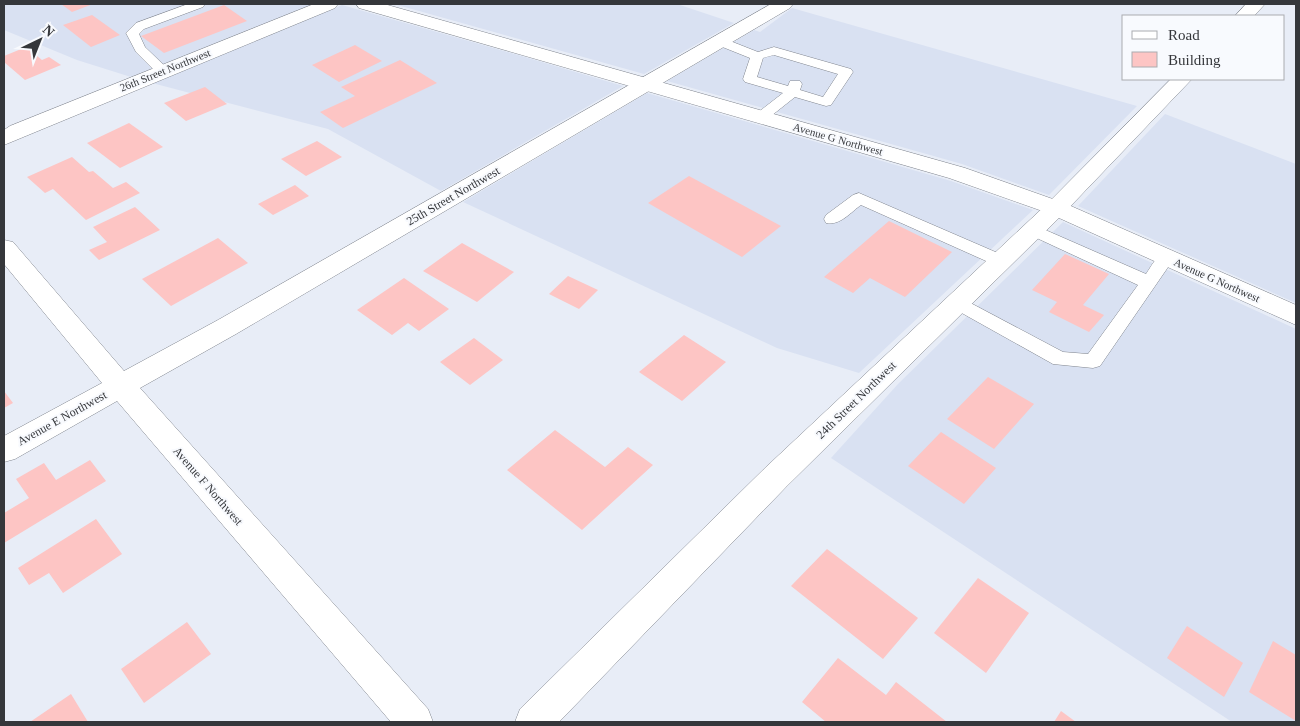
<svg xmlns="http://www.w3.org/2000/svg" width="1300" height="726" font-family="'Times New Roman',serif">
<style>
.built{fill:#d9e1f2}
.building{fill:#fdc5c4}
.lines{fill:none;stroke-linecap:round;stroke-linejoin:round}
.service-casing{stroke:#80858e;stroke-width:1}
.minor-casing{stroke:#80858e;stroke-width:1}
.secondary-casing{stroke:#80858e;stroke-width:1}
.service{fill:#fff;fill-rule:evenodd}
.minor{fill:#fff;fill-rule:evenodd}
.secondary{fill:#fff;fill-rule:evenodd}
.labels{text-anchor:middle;stroke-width:4;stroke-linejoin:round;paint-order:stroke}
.far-street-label{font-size:11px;fill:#35373b;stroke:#f8fafe}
.street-label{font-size:12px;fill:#35373b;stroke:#f8fafe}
</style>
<rect width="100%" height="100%" fill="#e8edf7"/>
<g class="built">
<path d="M 4,4 L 313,4 L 131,77 L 77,60 L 4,30 Z"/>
<path d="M 394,4 L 677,4 L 734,23 L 644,74 Z"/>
<path d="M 342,5 L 518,55 L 623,86 L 441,191 L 328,129 L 152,83 Z"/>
<path d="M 792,8 L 1137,106 L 1049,195 L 962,164 L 667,81 L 754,30 L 760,32 Z"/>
<path d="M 647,93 L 951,181 L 1033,210 L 859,373 L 777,348 L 463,202 Z"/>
<path d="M 1165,114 L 1296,164 L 1296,303 L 1078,206 Z"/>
<path d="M 1063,222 L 1296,329 L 1296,722 L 1232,722 L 831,458 L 898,384 Z"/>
</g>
<g class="building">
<path d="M 61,4 L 93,4 L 72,12 Z"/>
<path d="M 224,5 L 247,21 L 164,53 L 141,36 Z"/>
<path d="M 92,15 L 120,35 L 91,47 L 63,25 Z"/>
<path d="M 355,45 L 382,61 L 339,82 L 312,65 Z"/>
<path d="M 26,47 L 42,60 L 49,57 L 61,65 L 25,80 L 4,62 L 4,56 Z"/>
<path d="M 400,60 L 437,83 L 343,128 L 320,112 L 355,96 L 341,87 Z"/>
<path d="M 205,87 L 227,104 L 186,121 L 164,103 Z"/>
<path d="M 129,123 L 163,147 L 120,168 L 87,143 Z"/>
<path d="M 317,141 L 342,157 L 306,176 L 281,159 Z"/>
<path d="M 72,157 L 89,172 L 93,171 L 113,188 L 126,182 L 140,193 L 86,220 L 53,189 L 45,193 L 27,177 Z"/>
<path d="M 689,176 L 781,226 L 742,257 L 648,203 Z"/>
<path d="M 295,185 L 309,196 L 273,215 L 258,204 Z"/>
<path d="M 135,207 L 160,230 L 99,260 L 89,250 L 107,242 L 93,227 Z"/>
<path d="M 889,221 L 952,252 L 905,297 L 870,278 L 853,293 L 824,277 Z"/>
<path d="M 218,238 L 248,263 L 171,306 L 142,279 Z"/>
<path d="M 462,243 L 514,272 L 477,302 L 423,271 Z"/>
<path d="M 1065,254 L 1109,274 L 1083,305 L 1104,315 L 1089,332 L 1049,312 L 1057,302 L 1032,290 Z"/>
<path d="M 568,276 L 598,290 L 579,309 L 549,294 Z"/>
<path d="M 404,278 L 449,309 L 419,331 L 408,323 L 392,335 L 357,310 Z"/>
<path d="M 684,335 L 726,362 L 682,401 L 639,372 Z"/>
<path d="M 474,338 L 503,360 L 470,385 L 440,362 Z"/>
<path d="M 988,377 L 1034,404 L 994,449 L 947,419 Z"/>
<path d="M 4,391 L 13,403 L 4,408 Z"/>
<path d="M 555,430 L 605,467 L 628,447 L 653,465 L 582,530 L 507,470 Z"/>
<path d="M 941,432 L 996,468 L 964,504 L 908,466 Z"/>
<path d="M 90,460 L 106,481 L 4,543 L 4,513 L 29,498 L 16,479 L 44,463 L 56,480 Z"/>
<path d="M 96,519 L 122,554 L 63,593 L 49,573 L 29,585 L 18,568 Z"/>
<path d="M 827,549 L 918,618 L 883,659 L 791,586 Z"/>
<path d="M 978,578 L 1029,613 L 986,673 L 934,633 Z"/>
<path d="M 187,622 L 211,654 L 144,703 L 121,669 Z"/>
<path d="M 1187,626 L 1243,663 L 1224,697 L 1167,658 Z"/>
<path d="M 1273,641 L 1296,655 L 1296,721 L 1249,692 Z"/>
<path d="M 838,658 L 886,695 L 896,682 L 947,722 L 826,722 L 802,702 Z"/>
<path d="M 71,694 L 88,722 L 30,722 Z"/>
<path d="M 1061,711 L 1076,722 L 1054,722 Z"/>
</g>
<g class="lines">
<g class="service-casing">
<g id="service">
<path d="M 188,4 L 205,4 L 203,7 L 144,29 L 139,34 L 145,47 L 170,71 L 163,75 L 158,74 L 136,52 L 126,33 L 136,23 Z"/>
<path d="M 720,37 L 758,52 L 774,47 L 851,69 L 853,72 L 831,105 L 826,106 L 795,97 L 766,120 L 756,120 L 754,117 L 756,114 L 783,93 L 745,82 L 743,79 L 750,58 L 715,44 L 714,41 L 715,38 ZM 774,55 L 838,74 L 823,97 L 800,90 L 802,84 L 800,81 L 790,81 L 788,86 L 757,77 L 763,58 Z"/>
<path d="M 859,193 L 1007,257 L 1009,261 L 1007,265 L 1001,267 L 995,265 L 861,205 C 851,212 840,226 826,223 L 824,219 L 826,215 L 853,195 Z"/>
<path d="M 1034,225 L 1146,274 C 1153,264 1159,249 1173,253 L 1175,257 L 1100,366 L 1093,368 L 1053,364 L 951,307 L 948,303 L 951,299 L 957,297 L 963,299 L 1063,352 L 1088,354 L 1138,285 L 1028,234 L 1026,230 L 1028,226 Z"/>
</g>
</g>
<g class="minor-casing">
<g id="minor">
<path d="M 314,4 L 338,4 L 335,8 L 4,145 L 4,130 L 10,126 Z"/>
<path d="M 771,4 L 793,4 L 790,8 L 236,334 L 140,388 L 428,709 L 433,722 L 391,722 L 117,401 L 15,459 L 4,462 L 4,436 L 102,383 L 4,264 L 4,240 L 13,242 L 124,371 L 218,320 Z"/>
<path d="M 1246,4 L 1265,4 L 1254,16 L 1235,16 Z"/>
<path d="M 1171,79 L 1192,79 L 1064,213 L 787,486 L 559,722 L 515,722 L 520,709 L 765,468 L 1048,203 Z"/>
</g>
</g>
<g class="secondary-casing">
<path id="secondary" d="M 356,4 L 384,4 L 965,168 L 1064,203 L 1296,305 L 1296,325 L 1048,213 L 949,178 L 359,8 Z"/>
</g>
<use href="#service" class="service"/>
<use href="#minor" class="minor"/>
<use href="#secondary" class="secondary"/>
</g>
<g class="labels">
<g class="far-street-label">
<text transform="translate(165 70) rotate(-22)" y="4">26th Street Northwest</text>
<text transform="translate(838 139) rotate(16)" y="4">Avenue G Northwest</text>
<text transform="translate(1217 280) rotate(24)" y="4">Avenue G Northwest</text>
</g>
<g class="street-label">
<text transform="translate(453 196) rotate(-30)" y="4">25th Street Northwest</text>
<text transform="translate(856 400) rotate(-44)" y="4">24th Street Northwest</text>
<text transform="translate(62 418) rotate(-29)" y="4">Avenue E Northwest</text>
<text transform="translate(208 486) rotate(49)" y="4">Avenue F Northwest</text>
</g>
</g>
<rect width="1300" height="726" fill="none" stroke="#35373b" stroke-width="10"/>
<rect x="1122" y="15" width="162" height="65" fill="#f8fafe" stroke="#aaacb0"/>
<rect x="1132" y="31" width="25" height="8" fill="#ffffff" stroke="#aaacb0"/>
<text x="1168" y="40" font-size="15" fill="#35373b">Road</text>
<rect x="1132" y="52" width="25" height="15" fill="#fdc5c4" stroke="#aaacb0"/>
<text x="1168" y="65" font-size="15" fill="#35373b">Building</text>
<g transform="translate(40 40) rotate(43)" stroke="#f8fafe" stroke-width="4" paint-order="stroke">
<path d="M0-4L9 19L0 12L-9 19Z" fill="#35373b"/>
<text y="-8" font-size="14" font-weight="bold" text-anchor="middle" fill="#35373b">N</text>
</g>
</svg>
